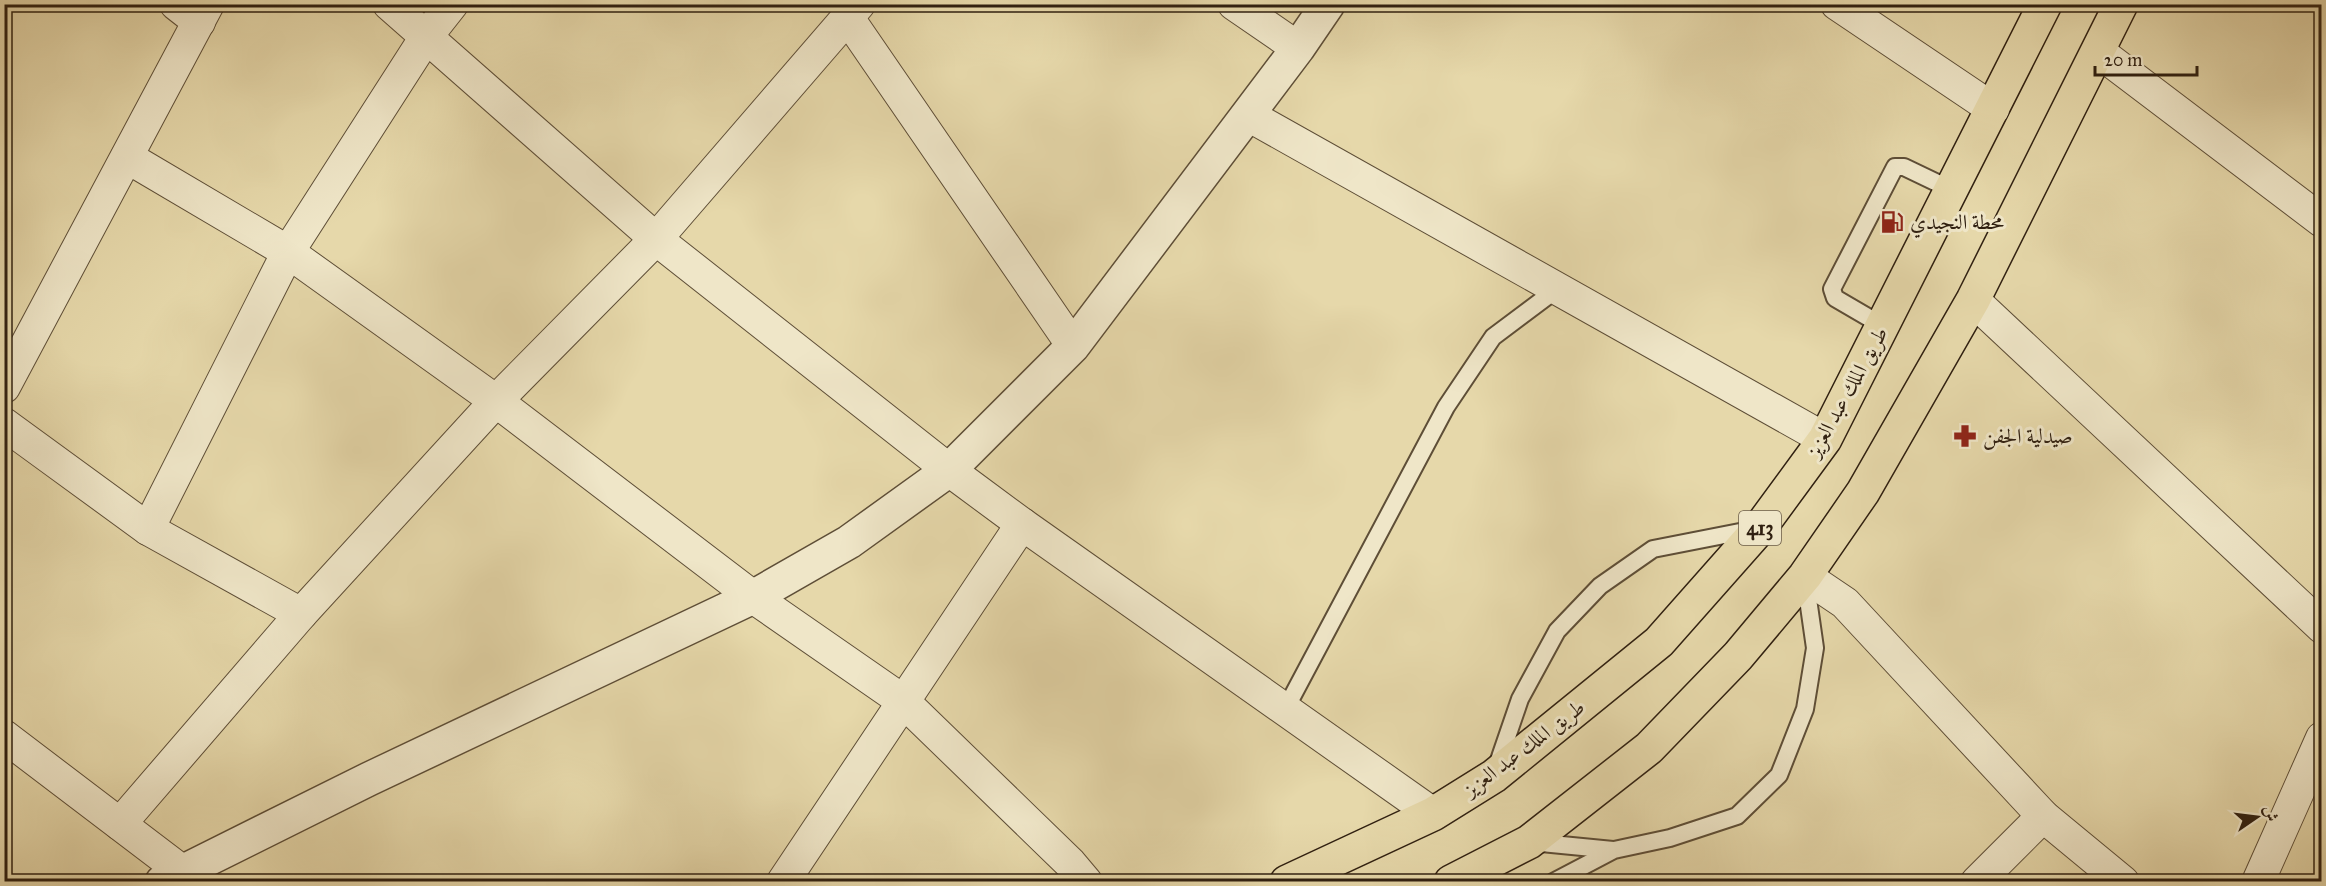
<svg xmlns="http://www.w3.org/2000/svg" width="2326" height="886" font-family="'IM FELL Great Primer',Amiri,serif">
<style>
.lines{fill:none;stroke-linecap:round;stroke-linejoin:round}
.service-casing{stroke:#5e4e37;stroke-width:20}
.minor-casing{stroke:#5e4e37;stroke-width:34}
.tertiary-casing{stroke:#5e4e37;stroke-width:36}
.trunk-casing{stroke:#302011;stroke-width:36}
.service{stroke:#efe6c8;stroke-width:16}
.minor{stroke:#efe6c8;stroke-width:32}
.tertiary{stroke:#efe6c8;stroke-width:33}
.trunk{stroke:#e6d8aa;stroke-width:33}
.labels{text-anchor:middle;stroke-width:6;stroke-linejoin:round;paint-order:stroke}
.shield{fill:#efe6c8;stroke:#695b48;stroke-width:1.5}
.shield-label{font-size:20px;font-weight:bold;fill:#302011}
.poi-label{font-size:21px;fill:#302011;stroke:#efe6c8;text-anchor:start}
.street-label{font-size:21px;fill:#302011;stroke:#efe6c8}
</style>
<rect width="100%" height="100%" fill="#e6d8aa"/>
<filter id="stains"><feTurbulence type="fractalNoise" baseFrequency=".00333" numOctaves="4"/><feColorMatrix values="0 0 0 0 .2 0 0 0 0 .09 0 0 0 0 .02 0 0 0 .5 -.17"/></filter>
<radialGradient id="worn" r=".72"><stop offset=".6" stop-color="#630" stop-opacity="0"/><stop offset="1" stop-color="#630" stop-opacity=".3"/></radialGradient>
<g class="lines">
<g class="service-casing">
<g id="service">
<path d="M 1883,326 L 1835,298 L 1832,289 L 1895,167 L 1904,167 L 1952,190"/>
<path d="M 1285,710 L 1446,407 L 1493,337 L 1557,289"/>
<path d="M 1497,766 L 1520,699 L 1557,631 L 1600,586 L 1653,549 L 1755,529"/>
<path d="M 1531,842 L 1613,850"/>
<path d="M 1553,882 L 1614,850 L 1670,838 L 1737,816 L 1779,775 L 1805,709 L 1815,648 L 1805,578"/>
</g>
</g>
<g class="minor-casing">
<g id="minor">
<path d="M 176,4 L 199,22"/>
<path d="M 389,4 L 656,239 L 949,470 L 1022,524 L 1433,814"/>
<path d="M 1234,4 L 1298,48"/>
<path d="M 1837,4 L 1993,109"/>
<path d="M 848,18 L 1073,346"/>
<path d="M 2099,52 L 2322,221"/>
<path d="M 1248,115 L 1825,439"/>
<path d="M 127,157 L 288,252 L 496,401 L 753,597 L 903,701 L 1070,863 L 1086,882"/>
<path d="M 1973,300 L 2322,627"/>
<path d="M 4,387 L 208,4"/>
<path d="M 4,424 L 148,529 L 301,614"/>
<path d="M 148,529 L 288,252 L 426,37 L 452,4"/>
<path d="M 1805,576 L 1845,603 L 2043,816 L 2123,882"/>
<path d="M 4,736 L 196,882"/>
<path d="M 120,824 L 301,614 L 496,401 L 656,239 L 859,4"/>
<path d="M 783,882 L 1022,524"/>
<path d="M 1977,882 L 2043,816"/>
<path d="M 2258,882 L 2322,738"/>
</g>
</g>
<g class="tertiary-casing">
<path id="tertiary" d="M 162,882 L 369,779 L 753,597 L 849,542 L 949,470 L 1073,346 L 1298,48 L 1328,4"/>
</g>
<g class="trunk-casing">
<g id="trunk">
<path d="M 1287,882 L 1433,814 L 1494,776 L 1659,642 L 1759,529 L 1825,439 L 2045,4"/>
<path d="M 1451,882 L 1529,842 L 1649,748 L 1738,656 L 1805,576 L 1863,492 L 1973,300 L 2121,4"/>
</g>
</g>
<use href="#service" class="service"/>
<use href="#minor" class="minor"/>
<use href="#tertiary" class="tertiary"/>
<use href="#trunk" class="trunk"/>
</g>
<defs>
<g id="fuel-bare" transform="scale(1.8)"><path d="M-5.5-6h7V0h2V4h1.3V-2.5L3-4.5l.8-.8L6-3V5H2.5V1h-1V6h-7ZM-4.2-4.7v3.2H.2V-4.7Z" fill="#8f2418" stroke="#efe6c8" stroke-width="2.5" paint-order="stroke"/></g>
<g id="pharmacy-bare" transform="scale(1.8)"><path d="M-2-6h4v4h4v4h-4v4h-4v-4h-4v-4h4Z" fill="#8f2418" stroke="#efe6c8" stroke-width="2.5" paint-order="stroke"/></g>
</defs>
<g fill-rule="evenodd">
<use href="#fuel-bare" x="1892" y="222"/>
<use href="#pharmacy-bare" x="1965" y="436"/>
</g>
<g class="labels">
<rect class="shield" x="1739" y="511" width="42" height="34" rx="4.5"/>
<g class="shield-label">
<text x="1760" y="535">413</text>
</g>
<g class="poi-label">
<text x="1910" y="229">محطة النجيدي</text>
<text x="1983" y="443">صيدلية الجفن</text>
</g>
<g class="street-label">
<text transform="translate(1847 392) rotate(-61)" y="7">طريق الملك عبد العزيز</text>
<text transform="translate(1524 748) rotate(-37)" y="7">طريق الملك عبد العزيز</text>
</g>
</g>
<rect width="2326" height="886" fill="none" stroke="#e6d8aa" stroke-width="24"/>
<rect x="6" y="6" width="2314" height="874" fill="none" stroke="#302011" stroke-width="3"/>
<rect x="12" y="12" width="2302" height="862" fill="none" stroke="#302011" stroke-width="1.5"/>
<g transform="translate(2257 817) rotate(76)" stroke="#efe6c8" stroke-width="4.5" paint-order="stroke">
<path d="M0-4.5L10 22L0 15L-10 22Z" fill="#302011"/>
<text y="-9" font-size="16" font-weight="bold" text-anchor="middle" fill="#302011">ش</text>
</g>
<path d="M2095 66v9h102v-9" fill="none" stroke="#302011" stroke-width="3"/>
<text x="2104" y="66" font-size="18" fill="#302011" stroke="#efe6c8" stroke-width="4.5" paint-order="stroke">20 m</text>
<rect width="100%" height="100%" filter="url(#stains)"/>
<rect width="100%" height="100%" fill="url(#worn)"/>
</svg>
